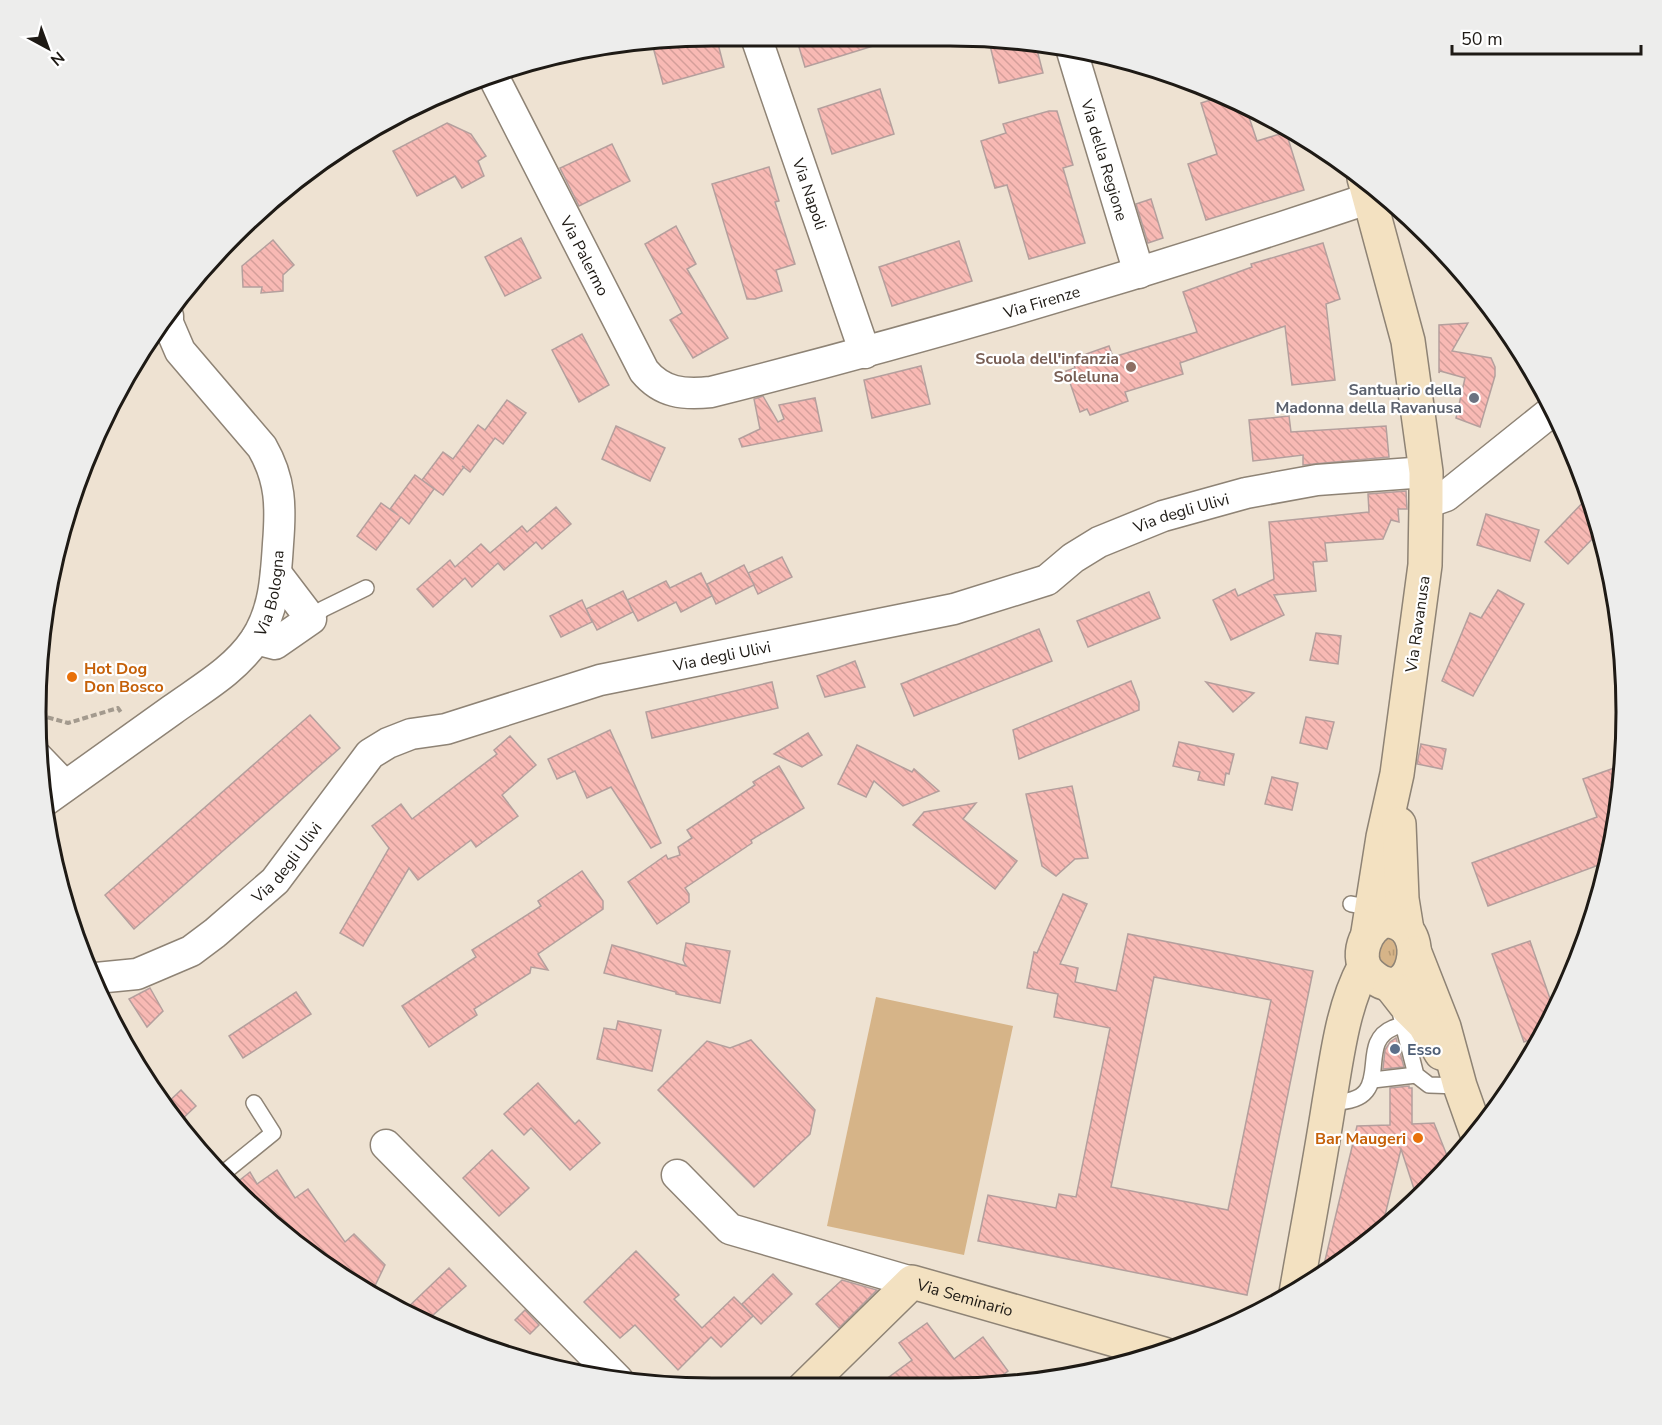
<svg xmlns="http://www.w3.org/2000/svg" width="1662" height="1425" font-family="'Nunito Sans',sans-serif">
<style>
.grass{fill:url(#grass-tufts)}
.pitch{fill:#d6b488}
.building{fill:url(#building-back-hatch);stroke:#b49f9d;stroke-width:1.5;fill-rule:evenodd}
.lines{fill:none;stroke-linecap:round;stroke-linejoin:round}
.lane-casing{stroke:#8e8375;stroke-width:18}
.street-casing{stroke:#8e8375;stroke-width:33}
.secondary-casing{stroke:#8e8375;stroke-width:36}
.path{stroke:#a39a8e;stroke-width:4;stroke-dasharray:6 3;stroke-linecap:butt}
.lane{stroke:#fff;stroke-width:15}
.street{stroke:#fff;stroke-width:30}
.secondary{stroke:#f3e1c1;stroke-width:33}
.education-dot{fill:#8d6e63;stroke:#fff;stroke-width:2}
.worship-dot{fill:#6b7280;stroke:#fff;stroke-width:2}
.food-dot{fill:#e8710a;stroke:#fff;stroke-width:2}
.service-dot{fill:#5c6f8a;stroke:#fff;stroke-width:2}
.labels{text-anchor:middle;stroke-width:4.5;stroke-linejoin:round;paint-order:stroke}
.street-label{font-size:16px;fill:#1e1a15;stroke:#fff}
.education-label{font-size:16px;font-weight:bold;fill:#785e54;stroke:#fff;text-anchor:end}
.worship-label{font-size:16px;font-weight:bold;fill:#5b616d;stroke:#fff;text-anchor:end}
.food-label{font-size:16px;font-weight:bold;fill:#c56008;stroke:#fff;text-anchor:start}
.service-label{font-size:16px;font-weight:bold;fill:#4e5e75;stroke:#fff;text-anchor:start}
.rim{fill:none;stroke:#1e1a15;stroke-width:3}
</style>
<defs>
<pattern id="grass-tufts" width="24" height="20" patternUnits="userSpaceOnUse" patternTransform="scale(1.5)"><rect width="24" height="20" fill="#d6b488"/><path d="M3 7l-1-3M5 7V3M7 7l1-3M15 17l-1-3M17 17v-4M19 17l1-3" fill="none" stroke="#b79a74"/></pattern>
<pattern id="building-back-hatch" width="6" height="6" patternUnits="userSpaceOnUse" patternTransform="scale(1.5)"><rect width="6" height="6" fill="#f8b9b4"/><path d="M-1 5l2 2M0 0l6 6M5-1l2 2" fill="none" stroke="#d49e9a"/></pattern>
</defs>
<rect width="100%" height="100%" fill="#eee2d2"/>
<path class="grass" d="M 1396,931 L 1399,969 L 1379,968 L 1379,934 Z"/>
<path class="pitch" d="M 876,997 L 1013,1026 L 964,1255 L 827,1226 Z"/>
<g class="building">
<path d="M 716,36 L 724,67 L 663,84 L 653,47 L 674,41 Z"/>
<path d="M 796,37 L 883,39 L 883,43 L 805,67 Z"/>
<path d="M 989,41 L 1035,42 L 1043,73 L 999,83 Z"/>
<path d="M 880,89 L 894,134 L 832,154 L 818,109 Z"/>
<path d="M 1223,96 L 1245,105 L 1257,141 L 1286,132 L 1304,190 L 1206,220 L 1188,164 L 1217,154 L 1201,103 Z"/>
<path d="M 1049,111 L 1057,111 L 1073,165 L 1063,168 L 1085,243 L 1029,259 L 1007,185 L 995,188 L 981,141 L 1006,133 L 1003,124 Z"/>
<path d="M 447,123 L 471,134 L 486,156 L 478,161 L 484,176 L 462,188 L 455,176 L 417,196 L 393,151 Z"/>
<path d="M 612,144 L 630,181 L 579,206 L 560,168 Z"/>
<path d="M 769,167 L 779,201 L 775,202 L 795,264 L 776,270 L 782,291 L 755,299 L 747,299 L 712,184 Z"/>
<path d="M 1151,199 L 1163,238 L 1148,243 L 1136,204 Z"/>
<path d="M 676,226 L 696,264 L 687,269 L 728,338 L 693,358 L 670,320 L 682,313 L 645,244 Z"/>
<path d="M 521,238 L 541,278 L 505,296 L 485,257 Z"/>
<path d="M 273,240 L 294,265 L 283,275 L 283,291 L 261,293 L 262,287 L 243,287 L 242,266 Z"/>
<path d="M 959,241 L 972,281 L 892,306 L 879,267 Z"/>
<path d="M 1323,243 L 1340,299 L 1326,304 L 1335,380 L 1292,385 L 1285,326 L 1180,363 L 1183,374 L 1125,392 L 1128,401 L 1090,415 L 1087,409 L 1080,412 L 1066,371 L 1075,368 L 1072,359 L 1109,346 L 1113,357 L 1197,332 L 1183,292 L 1252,267 L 1251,264 Z"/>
<path d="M 1468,323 L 1452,351 L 1491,358 L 1495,367 L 1495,376 L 1480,427 L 1456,418 L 1465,378 L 1440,371 L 1439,373 L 1439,325 Z"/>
<path d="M 582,334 L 609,385 L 579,402 L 552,350 Z"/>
<path d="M 921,366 L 930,404 L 872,418 L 864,380 Z"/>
<path d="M 763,396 L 778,422 L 784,419 L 779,405 L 815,398 L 822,431 L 742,447 L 739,439 L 760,429 L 754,399 Z"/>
<path d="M 507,400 L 526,413 L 503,444 L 495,438 L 470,472 L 462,466 L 464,467 L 443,495 L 422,480 L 443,452 L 453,459 L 478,425 L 485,430 Z"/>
<path d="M 1289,416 L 1291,432 L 1386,426 L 1389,457 L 1303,465 L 1303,455 L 1253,461 L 1249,420 Z"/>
<path d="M 616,426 L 665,448 L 650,481 L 602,459 Z"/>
<path d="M 415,475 L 434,489 L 409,524 L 401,517 L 376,550 L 357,536 L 381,503 L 398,515 L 390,509 Z"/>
<path d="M 1406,491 L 1407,509 L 1398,509 L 1399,522 L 1391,520 L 1383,539 L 1325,543 L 1327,561 L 1313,562 L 1316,591 L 1274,595 L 1284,615 L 1231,640 L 1213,600 L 1235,589 L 1238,596 L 1274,579 L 1269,522 L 1369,512 L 1368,494 Z"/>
<path d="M 1590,495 L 1599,532 L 1568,564 L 1545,542 Z"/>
<path d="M 556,507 L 571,524 L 542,549 L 536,542 L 504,570 L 498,563 L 472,587 L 465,578 L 433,607 L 417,589 L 450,560 L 455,567 L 481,544 L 490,553 L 522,526 L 527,532 Z"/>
<path d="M 1486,514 L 1539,530 L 1530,561 L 1477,545 Z"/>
<path d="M 782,557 L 792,577 L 758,594 L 748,573 Z"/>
<path d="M 744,565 L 754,585 L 716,604 L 707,584 Z"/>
<path d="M 701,573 L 712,596 L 681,612 L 676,602 L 638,621 L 627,600 L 666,581 L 670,588 Z"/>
<path d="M 1498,590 L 1524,604 L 1473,696 L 1442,681 L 1470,613 L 1481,618 Z"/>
<path d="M 623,591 L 633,612 L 597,630 L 586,609 Z"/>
<path d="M 1149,592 L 1160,618 L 1088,647 L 1077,621 Z"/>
<path d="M 582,600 L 592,622 L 561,637 L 550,616 Z"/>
<path d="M 1039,629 L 1052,661 L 914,716 L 901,684 Z"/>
<path d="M 1316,633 L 1341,636 L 1338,664 L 1310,660 Z"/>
<path d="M 855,661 L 865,687 L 825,697 L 817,676 Z"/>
<path d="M 1131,681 L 1139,702 L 1139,710 L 1019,759 L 1013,730 Z"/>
<path d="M 772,682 L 778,708 L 652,738 L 646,712 Z"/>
<path d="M 1206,682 L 1254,693 L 1233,712 Z"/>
<path d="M 310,715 L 340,748 L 134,929 L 105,895 Z"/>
<path d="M 1306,717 L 1334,722 L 1327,749 L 1300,743 Z"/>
<path d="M 610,730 L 661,843 L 651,848 L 611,787 L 587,798 L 575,771 L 557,779 L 548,759 Z"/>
<path d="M 808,733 L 822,755 L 802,767 L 774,754 Z"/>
<path d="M 510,736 L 536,765 L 502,795 L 518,816 L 476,847 L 471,840 L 418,880 L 409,868 L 363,946 L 340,933 L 389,848 L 372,826 L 401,804 L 412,819 L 497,754 L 494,750 Z"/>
<path d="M 1179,742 L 1234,754 L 1229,774 L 1226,773 L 1224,785 L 1198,780 L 1200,772 L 1173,766 Z"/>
<path d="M 1421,744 L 1446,749 L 1442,769 L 1417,764 Z"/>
<path d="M 857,745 L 912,772 L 914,769 L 939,791 L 903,806 L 874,781 L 866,797 L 838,784 Z"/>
<path d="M 1623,765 L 1607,862 L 1488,906 L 1472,863 L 1597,817 L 1583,779 Z"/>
<path d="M 779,766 L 804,808 L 751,840 L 752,843 L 685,888 L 689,894 L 689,902 L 657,924 L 628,882 L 666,855 L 668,859 L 680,855 L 678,847 L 692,838 L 687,830 L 755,785 L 753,782 Z"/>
<path d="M 1272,777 L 1298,783 L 1292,810 L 1265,804 Z"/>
<path d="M 1072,786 L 1088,858 L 1075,859 L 1056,876 L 1042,866 L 1026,794 Z"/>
<path d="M 976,803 L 963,819 L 1017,861 L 995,889 L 913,825 L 924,812 Z"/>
<path d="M 582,871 L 603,901 L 603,909 L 538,954 L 548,970 L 531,967 L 530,973 L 474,1009 L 477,1015 L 429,1047 L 402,1006 L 476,957 L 472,950 L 541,906 L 538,901 Z"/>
<path d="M 1063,894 L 1087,904 L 1060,964 L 1078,968 L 1075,982 L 1116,991 L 1128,934 L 1313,971 L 1247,1295 L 978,1241 L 988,1195 L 1056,1208 L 1059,1194 L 1076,1197 L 1110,1028 L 1054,1017 L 1058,994 L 1027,988 L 1034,952 L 1037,953 ZM 1154,977 L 1271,1000 L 1228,1210 L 1111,1187 Z"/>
<path d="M 1530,941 L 1555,1013 L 1542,1035 L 1524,1042 L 1492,954 Z"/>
<path d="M 686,943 L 730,951 L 720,1003 L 676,994 L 676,992 L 604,973 L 612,945 L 686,966 L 683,960 Z"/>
<path d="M 150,988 L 163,1011 L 147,1027 L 129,999 Z"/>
<path d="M 296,992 L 311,1014 L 243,1058 L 229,1036 Z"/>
<path d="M 618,1021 L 661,1030 L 652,1071 L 597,1059 L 604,1028 L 616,1030 Z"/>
<path d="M 1396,1038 L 1404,1067 L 1383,1069 L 1385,1050 L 1390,1042 Z"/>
<path d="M 751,1040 L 815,1110 L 810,1134 L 754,1187 L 658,1090 L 707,1041 L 730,1048 Z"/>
<path d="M 538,1083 L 575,1124 L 579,1120 L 600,1143 L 570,1170 L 531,1128 L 524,1135 L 504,1114 Z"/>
<path d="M 1409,1086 L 1409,1088 L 1412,1088 L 1412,1124 L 1434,1123 L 1450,1163 L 1417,1198 L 1401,1149 L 1381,1232 L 1322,1273 L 1357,1126 L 1390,1125 L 1390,1088 Z"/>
<path d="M 181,1090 L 196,1106 L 178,1123 L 164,1106 Z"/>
<path d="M 492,1150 L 529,1188 L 499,1216 L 463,1178 Z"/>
<path d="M 277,1170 L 295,1198 L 308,1189 L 345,1242 L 354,1234 L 385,1265 L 371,1294 L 336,1275 L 231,1187 L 250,1172 L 257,1184 Z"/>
<path d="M 636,1251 L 679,1295 L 674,1299 L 702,1328 L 734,1297 L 753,1316 L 721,1347 L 711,1337 L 678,1370 L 635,1325 L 620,1338 L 584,1302 Z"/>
<path d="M 449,1268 L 466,1286 L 425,1322 L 404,1311 Z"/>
<path d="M 773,1274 L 792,1294 L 761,1324 L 742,1304 Z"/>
<path d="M 842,1280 L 877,1290 L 839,1328 L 816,1304 Z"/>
<path d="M 525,1310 L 539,1325 L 530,1334 L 515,1320 Z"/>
<path d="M 927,1323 L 954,1359 L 983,1337 L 1008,1371 L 986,1388 L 874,1388 L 912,1360 L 899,1343 Z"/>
</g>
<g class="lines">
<g class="lane-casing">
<g id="lane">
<path d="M 311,619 L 323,609 L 366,588"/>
<path d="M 1351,904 L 1372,908"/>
<path d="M 1401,1016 L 1416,1075 L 1429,1085 L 1460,1086"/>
<path d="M 1373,1080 L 1416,1075"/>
<path d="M 1330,1102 C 1400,1104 1353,1044 1393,1028 C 1402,1024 1412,1025 1421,1025"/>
<path d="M 221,1175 L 273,1133 L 254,1103"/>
</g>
</g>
<g class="street-casing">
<g id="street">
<path id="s1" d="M 756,37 L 865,353"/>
<path id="s2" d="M 1071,48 L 1139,273"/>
<path id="s3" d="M 493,76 L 644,371 C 662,393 684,395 711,392 C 933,336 1153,271 1370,198"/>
<path d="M 1426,503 L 1446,496 L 1552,411"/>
<path d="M 256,639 L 275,644 L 311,619 L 276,573"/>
<path d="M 37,757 L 65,786"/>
<path id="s4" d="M 46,800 C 88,770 130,740 172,710 C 201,689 235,670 255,640 C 274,612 276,577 278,544 C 281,507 281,480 262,447 L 180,351 L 168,323 L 168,316"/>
<path id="s5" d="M 96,978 L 137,974 L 191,951 L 215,933 L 275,881 L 370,754 L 388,743 L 411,734 L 446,729 L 600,680 L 954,609 L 1047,580 L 1073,558 L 1099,542 L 1163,516 L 1246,493 L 1317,480 L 1426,472"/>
<path d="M 386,1145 L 618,1380"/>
<path d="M 677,1175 L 730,1229 L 912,1282"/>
</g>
</g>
<g class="secondary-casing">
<g id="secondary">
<path d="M 1364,178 L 1408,341 L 1426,472 L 1426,503 L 1425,565 L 1397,774 L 1383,837 L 1368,932"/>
<path d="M 1399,824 L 1402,899 L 1407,930"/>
<path d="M 1385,921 C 1435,920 1414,1015 1370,974 C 1354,959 1365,927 1385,921 Z"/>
<path d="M 1415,953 L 1444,1027 L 1460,1086 L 1477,1134"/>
<path d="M 1390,985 L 1408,1008 L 1424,1024 L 1441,1053"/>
<path d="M 1296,1293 C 1307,1230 1319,1167 1329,1103 C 1337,1058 1342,1008 1364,967"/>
<path id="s6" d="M 803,1389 L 912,1282 L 1164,1354"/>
</g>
</g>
<path class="path" d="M 39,715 L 68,723 L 118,708 L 122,714"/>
<use href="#lane" class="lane"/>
<use href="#street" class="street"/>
<use href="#secondary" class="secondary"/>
</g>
<circle class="education-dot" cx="1131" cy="367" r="6"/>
<circle class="worship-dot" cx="1474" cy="398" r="6"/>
<g class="food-dot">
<circle cx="72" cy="677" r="6"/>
<circle cx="1418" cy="1138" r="6"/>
</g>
<circle class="service-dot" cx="1395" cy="1049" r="6"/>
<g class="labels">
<g class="street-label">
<text dy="6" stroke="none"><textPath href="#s2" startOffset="117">Via della Regione</textPath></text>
<text dy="6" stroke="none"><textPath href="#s1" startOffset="166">Via Napoli</textPath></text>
<text dy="6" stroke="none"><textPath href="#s3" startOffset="202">Via Palermo</textPath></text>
<text dy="6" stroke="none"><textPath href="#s3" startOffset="748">Via Firenze</textPath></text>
<text dy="6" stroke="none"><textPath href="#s5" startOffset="1221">Via degli Ulivi</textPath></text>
<text dy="6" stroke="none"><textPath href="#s4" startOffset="314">Via Bologna</textPath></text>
<text transform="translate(1417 624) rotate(-82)" y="6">Via Ravanusa</text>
<text dy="6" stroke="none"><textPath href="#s5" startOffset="735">Via degli Ulivi</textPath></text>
<text dy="6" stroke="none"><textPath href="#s5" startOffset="231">Via degli Ulivi</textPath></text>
<text dy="6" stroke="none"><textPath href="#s6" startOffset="208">Via Seminario</textPath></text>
</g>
<g class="education-label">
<text x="1119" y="364">Scuola dell'infanzia<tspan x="1119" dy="18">Soleluna</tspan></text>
</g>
<g class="worship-label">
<text x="1462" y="395">Santuario della<tspan x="1462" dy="18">Madonna della Ravanusa</tspan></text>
</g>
<g class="food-label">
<text x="84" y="674">Hot Dog<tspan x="84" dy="18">Don Bosco</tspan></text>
<text x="1406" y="1144" text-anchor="end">Bar Maugeri</text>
</g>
<g class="service-label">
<text x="1407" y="1055">Esso</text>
</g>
</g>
<path d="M0 0H1662V1425H0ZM712 46H950A666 666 0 0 1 1616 712V712A666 666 0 0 1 950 1378H712A666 666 0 0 1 46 712V712A666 666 0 0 1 712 46Z" fill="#ededec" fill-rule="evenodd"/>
<path class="rim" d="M712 46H950A666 666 0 0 1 1616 712V712A666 666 0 0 1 950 1378H712A666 666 0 0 1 46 712V712A666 666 0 0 1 712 46Z"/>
<g transform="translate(48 48) rotate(139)" stroke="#ffffff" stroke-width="4.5" paint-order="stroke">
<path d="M0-4.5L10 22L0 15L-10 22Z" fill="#1e1a15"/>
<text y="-9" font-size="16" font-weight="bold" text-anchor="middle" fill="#1e1a15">N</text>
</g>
<path d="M1452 45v9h189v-9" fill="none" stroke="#1e1a15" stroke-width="3"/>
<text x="1461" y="45" font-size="18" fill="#1e1a15" stroke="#ffffff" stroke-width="4.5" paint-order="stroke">50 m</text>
</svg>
